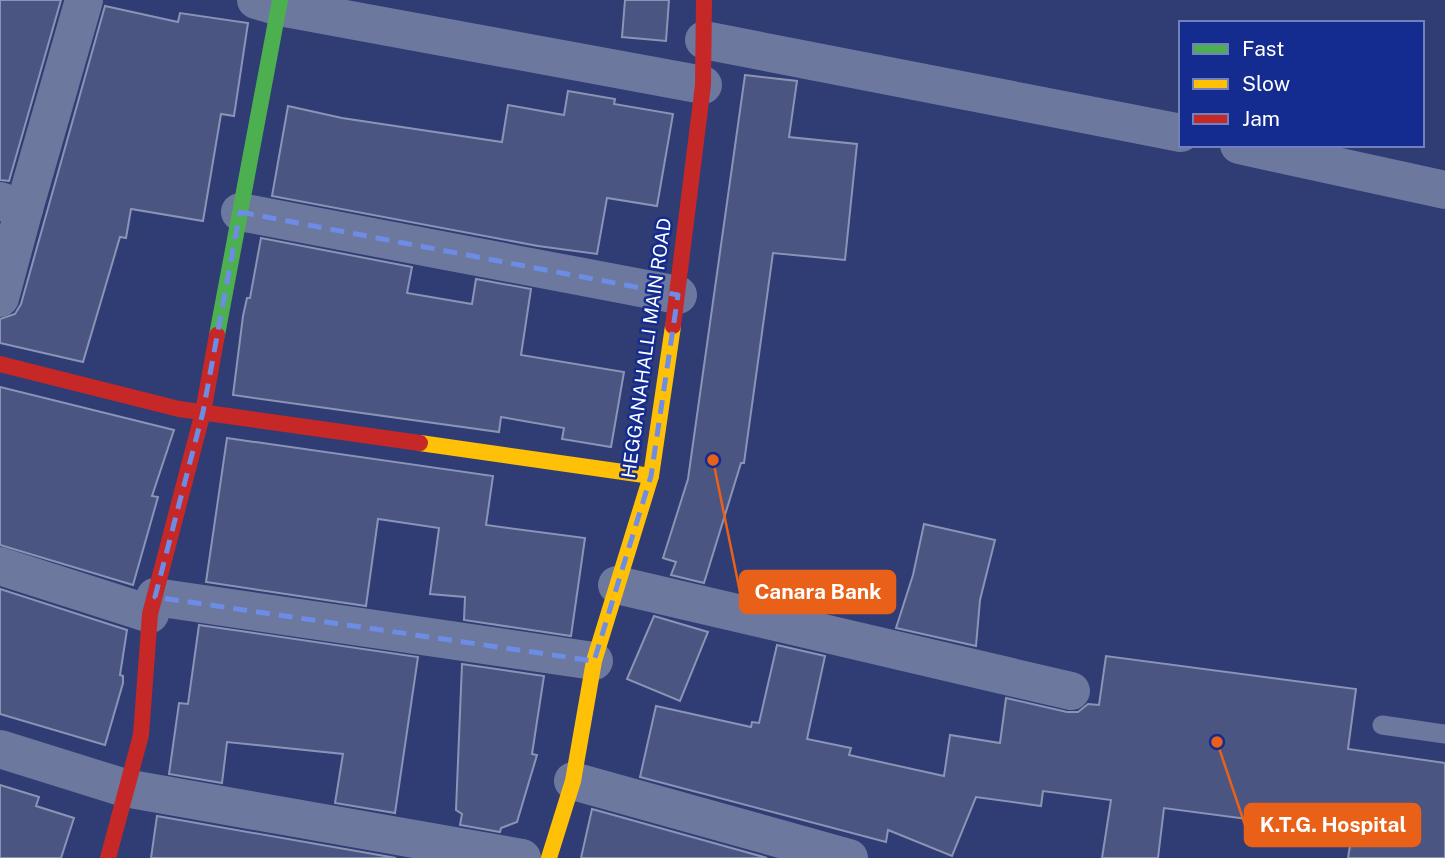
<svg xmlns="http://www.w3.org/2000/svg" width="1445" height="858" font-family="'Public Sans',sans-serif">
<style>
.building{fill:#4b5582;stroke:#8c94b5;stroke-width:2}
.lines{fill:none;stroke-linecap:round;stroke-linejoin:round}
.lane{stroke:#6d789f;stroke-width:19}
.street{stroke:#6d789f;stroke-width:38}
.fast{stroke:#4caf50;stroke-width:16}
.slow{stroke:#ffc107;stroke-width:16}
.jam{stroke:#c62828;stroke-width:16}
.marked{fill:none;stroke:#6c8ce6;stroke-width:5;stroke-dasharray:14 9;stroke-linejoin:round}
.labels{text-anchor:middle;stroke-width:5;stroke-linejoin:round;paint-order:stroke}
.street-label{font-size:19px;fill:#fff;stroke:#142b90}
.leader{fill:none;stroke:#e96118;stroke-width:2.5}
.callout-dot{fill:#e96118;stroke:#142b90;stroke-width:2.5}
.callout{fill:#e96118;stroke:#e96118;stroke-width:2.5}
.callout-label{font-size:21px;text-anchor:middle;font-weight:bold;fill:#fff}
</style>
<rect width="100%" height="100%" fill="#303c74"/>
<g class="building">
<path d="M 0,0 L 61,0 L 9,181 L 0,180 Z"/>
<path d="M 625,0 L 669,0 L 666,41 L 622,37 Z"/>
<path d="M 105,6 L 178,22 L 180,13 L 248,23 L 234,116 L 221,114 L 203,221 L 131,209 L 126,238 L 120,237 L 83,362 L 0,343 L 0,319 L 15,314 L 21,304 Z"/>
<path d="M 745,75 L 797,81 L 789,137 L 857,144 L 845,260 L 773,253 L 744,463 L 741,463 L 704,583 L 671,575 L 676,562 L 663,558 L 688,479 Z"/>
<path d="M 568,91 L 615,99 L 614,104 L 673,114 L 657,206 L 607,198 L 597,254 L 538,246 L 272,196 L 288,106 L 342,118 L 502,142 L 508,105 L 564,115 Z"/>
<path d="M 261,238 L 412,267 L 407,293 L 472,304 L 476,279 L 531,289 L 521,355 L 624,372 L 611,447 L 562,439 L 564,428 L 501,417 L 499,432 L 233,395 L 243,316 L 247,298 L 250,298 Z"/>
<path d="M 0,387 L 174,430 L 152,496 L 158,497 L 133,585 L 0,545 Z"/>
<path d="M 227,438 L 493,476 L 486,525 L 585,538 L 571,636 L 464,620 L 465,597 L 430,594 L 439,528 L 378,519 L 366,606 L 206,582 Z"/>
<path d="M 924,524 L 995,540 L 980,600 L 976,646 L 896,628 L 913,575 Z"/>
<path d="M 0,589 L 127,630 L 120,675 L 123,676 L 123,683 L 105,745 L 0,714 Z"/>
<path d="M 654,616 L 708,632 L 680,701 L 627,679 Z"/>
<path d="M 199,625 L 418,657 L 395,813 L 335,803 L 343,754 L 227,742 L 222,783 L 169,774 L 179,703 L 188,704 Z"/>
<path d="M 777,645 L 825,656 L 807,739 L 851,748 L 849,755 L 944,776 L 950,735 L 1000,743 L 1006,698 L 1067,712 L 1078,712 L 1088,704 L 1099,705 L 1106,656 L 1356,689 L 1348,749 L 1445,763 L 1445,858 L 1348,858 L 1352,833 L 1164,808 L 1158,858 L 1102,858 L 1111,800 L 1043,791 L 1041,806 L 976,797 L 952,856 L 888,830 L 886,842 L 640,777 L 656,706 L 751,727 L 752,722 L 759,723 Z"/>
<path d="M 462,664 L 544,676 L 532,754 L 537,755 L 517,822 L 501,828 L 500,832 L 460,825 L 462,814 L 456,810 Z"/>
<path d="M 0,785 L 39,797 L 36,806 L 74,818 L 61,858 L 0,858 Z"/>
<path d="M 592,809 L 767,858 L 581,858 Z"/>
<path d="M 157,816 L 396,858 L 151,858 Z"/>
</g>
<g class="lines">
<path class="lane" d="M 1382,725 L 1445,734"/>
<g class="street">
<path d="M 256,0 L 280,7 L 703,85"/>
<path d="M 704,40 L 1181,133"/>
<path d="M 1239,145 L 1445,190"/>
<path d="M 0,201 L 24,209 L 84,0"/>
<path d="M 240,212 L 678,295"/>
<path d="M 0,298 L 24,209"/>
<path d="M 0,566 L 150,614"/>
<path d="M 617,585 L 1071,691"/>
<path d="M 155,597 L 594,661"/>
<path d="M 0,749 L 125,788 L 522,858"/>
<path d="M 573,781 L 849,858"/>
</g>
<path class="fast" d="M 217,335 L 280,0"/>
<g class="slow">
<path d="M 420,443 L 651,476"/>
<path d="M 549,858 L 573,781 L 594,661 L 651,476 L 673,326"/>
</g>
<g class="jam">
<path d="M 673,326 L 703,85 L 704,0"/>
<path d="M 0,364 L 179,409 L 420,443"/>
<path d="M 108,858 L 141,735 L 150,614 L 203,412 L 217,335"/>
</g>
</g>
<path class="marked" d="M 240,212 L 678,295 L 651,476 L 594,661 L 155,597 L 203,412 Z"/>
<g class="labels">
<g class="street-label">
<text transform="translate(646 348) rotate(-82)" y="7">HEGGANAHALLI MAIN ROAD</text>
</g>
</g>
<path class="leader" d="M713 460L740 592M1217 742L1245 825"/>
<g class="callout-dot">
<circle cx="713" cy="460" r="7"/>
<circle cx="1217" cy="742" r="7"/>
</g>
<g class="callout">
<rect x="740" y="571" width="155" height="42" rx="7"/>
<rect x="1245" y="804" width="175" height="42" rx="7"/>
</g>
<g class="callout-label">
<text x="818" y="599">Canara Bank</text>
<text x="1333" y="832">K.T.G. Hospital</text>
</g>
<rect x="1179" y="21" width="245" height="126" fill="#142b90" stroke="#7280bc" stroke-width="2"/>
<rect x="1193" y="44" width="35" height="10" fill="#4caf50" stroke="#7280bc" stroke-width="2"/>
<text x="1242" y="56" font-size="21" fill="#ffffff">Fast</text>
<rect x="1193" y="79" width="35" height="10" fill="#ffc107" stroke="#7280bc" stroke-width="2"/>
<text x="1242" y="91" font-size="21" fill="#ffffff">Slow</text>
<rect x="1193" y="114" width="35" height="10" fill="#c62828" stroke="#7280bc" stroke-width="2"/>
<text x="1242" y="126" font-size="21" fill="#ffffff">Jam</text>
</svg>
